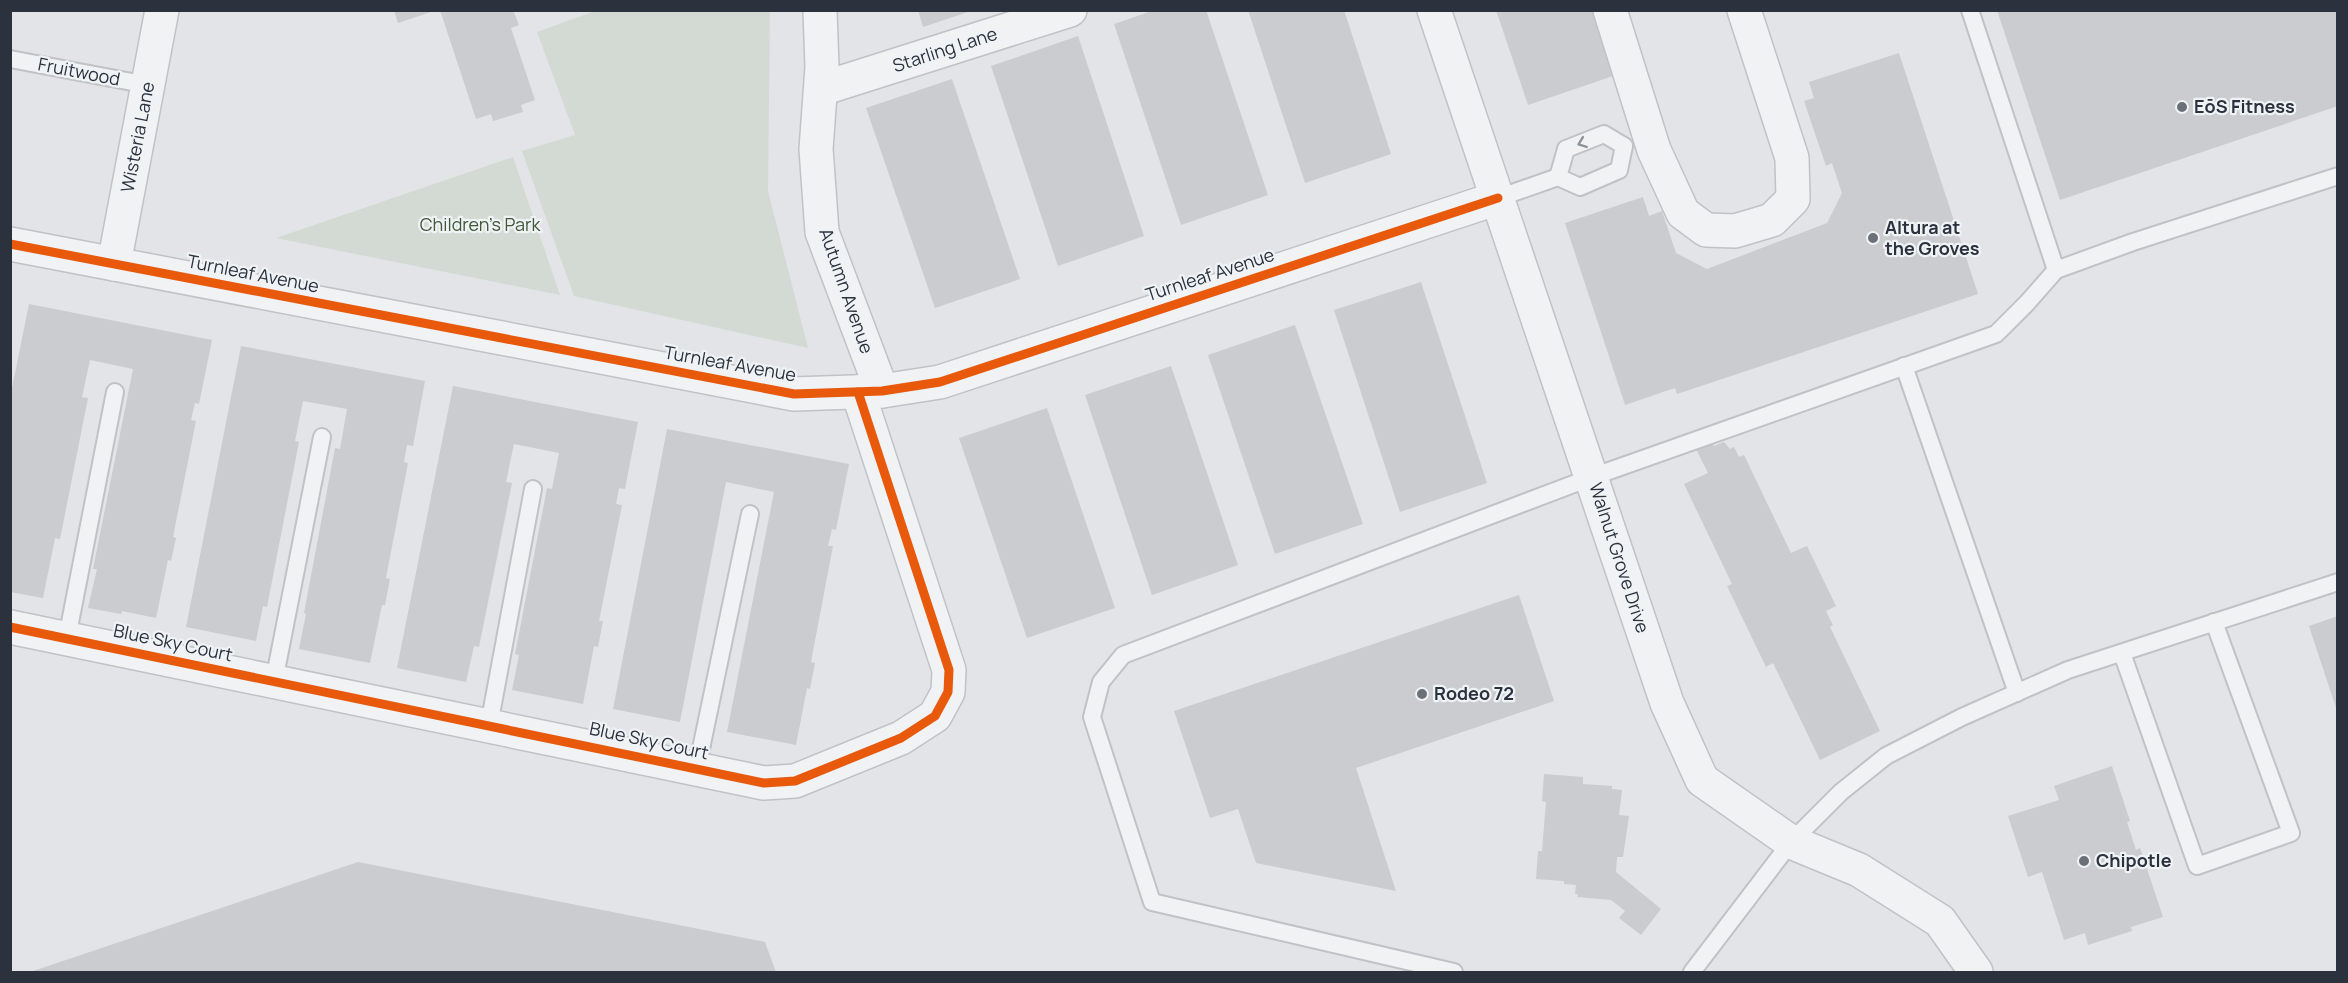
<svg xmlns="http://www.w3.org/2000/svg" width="2348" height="983" font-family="Manrope,sans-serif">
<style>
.green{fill:#d3dad3}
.building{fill:#cacccf}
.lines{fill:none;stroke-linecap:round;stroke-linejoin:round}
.lane-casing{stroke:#c1c2c5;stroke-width:20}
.street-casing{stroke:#c1c2c5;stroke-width:36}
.lane{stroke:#f1f2f4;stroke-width:16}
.street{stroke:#f1f2f4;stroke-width:33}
.cycleway-casing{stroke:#f0f3f6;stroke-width:13}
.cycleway{stroke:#e8590c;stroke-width:9}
.oneway{stroke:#8e9299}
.poi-dot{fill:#6b7079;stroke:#f0f3f6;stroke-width:2}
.labels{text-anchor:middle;stroke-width:4.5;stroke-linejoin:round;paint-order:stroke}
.street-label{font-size:18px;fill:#2b323e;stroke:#f0f3f6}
.poi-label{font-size:18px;font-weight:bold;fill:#2b323e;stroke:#f0f3f6;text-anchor:start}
.park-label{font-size:18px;fill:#405939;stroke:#f0f3f6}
</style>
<rect width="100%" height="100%" fill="#e2e4e7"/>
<g class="green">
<path d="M 595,11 L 770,11 L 768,191 L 808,348 L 574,296 L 522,151 L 575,135 L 537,32 Z"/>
<path d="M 513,157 L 560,295 L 276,238 Z"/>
</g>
<g class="building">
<path d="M 394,10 L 434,10 L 434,11 L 398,23 Z"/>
<path d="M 440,10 L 513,10 L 519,25 L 511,28 L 535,100 L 521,105 L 523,112 L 493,121 L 491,114 L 476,119 Z"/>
<path d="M 918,10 L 971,10 L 971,11 L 923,27 Z"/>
<path d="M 1155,10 L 1206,10 L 1268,195 L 1181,225 L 1114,24 Z"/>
<path d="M 1248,10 L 1344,10 L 1391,154 L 1305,183 Z"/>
<path d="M 1496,10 L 1598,10 L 1619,74 L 1528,105 Z"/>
<path d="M 1997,10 L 2338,10 L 2338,106 L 2060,200 Z"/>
<path d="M 1078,36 L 1144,236 L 1058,266 L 991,66 Z"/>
<path d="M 1899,53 L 1978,294 L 1677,394 L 1675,388 L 1625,405 L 1565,223 L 1643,197 L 1649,216 L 1662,211 L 1676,253 L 1707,269 L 1827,223 L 1842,193 L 1832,163 L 1826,166 L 1804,101 L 1814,98 L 1809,82 Z"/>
<path d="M 952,79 L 1020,279 L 935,308 L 866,108 Z"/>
<path d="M 1421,282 L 1487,483 L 1400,512 L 1334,310 Z"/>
<path d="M 29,304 L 212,340 L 199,404 L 195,403 L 191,420 L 196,421 L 173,537 L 176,538 L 171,561 L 168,560 L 156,618 L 122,611 L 121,614 L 88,608 L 97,569 L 93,569 L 133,369 L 90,360 L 82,397 L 88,398 L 60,539 L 55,538 L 43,598 L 10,592 L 10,398 Z"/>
<path d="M 1295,325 L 1363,524 L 1275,554 L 1208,355 Z"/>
<path d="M 241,346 L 425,381 L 413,446 L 407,445 L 404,462 L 408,463 L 386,578 L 390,579 L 385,605 L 382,605 L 370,663 L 299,649 L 306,614 L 304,613 L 335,448 L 340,449 L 347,409 L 303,401 L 295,441 L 299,442 L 267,607 L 263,606 L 256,641 L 186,627 Z"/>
<path d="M 1171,366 L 1238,565 L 1152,595 L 1085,395 Z"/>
<path d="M 453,386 L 638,422 L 625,489 L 619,488 L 616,504 L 622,505 L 599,621 L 603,621 L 598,647 L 594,646 L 583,704 L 512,690 L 519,655 L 515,654 L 547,488 L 552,489 L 559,453 L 514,444 L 506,482 L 512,483 L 479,647 L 474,646 L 466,682 L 397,668 Z"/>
<path d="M 1047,408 L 1115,608 L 1027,638 L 959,438 Z"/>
<path d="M 667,429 L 849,464 L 836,530 L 832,529 L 828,546 L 833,546 L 811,662 L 815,663 L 810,689 L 807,688 L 796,745 L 727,732 L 774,492 L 726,482 L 680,722 L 613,709 Z"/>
<path d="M 1724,442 L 1730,449 L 1734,447 L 1739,457 L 1744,455 L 1791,553 L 1807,546 L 1836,606 L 1826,611 L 1833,625 L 1830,627 L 1880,731 L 1820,760 L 1773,663 L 1766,667 L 1727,586 L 1732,584 L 1684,484 L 1708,473 L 1696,449 L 1707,444 L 1708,446 L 1713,444 L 1714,446 Z"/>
<path d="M 1519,595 L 1554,701 L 1356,768 L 1396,891 L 1256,863 L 1238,809 L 1210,818 L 1174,711 Z"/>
<path d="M 2338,616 L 2338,711 L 2337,711 L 2309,626 Z"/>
<path d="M 2112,766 L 2130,821 L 2127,822 L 2136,850 L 2140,848 L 2163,917 L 2131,927 L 2132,931 L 2088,945 L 2085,933 L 2064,940 L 2042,872 L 2028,877 L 2008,816 L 2059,800 L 2054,786 Z"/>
<path d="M 1544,774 L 1583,777 L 1583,784 L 1612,786 L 1612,789 L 1622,790 L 1619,815 L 1629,816 L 1623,857 L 1617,857 L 1616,872 L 1661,909 L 1641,935 L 1619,918 L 1625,911 L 1611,900 L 1577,897 L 1578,894 L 1575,894 L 1576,885 L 1564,884 L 1564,881 L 1536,879 L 1538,851 L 1542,851 L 1546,802 L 1542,801 Z"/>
<path d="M 358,862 L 765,942 L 776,972 L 30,972 Z"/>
</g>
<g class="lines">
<g class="lane-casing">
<g id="lane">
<path d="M 1970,10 L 2056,270"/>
<path d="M 10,59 L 148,85"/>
<path d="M 1558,177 L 1566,149 L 1604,134 L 1624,146"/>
<path d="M 1498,198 L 1558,177 L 1580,187 L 1619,170 L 1624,146"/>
<path d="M 1904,366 L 2017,693"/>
<path d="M 67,638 L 115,392"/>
<path d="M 2122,653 L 2197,866 L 2291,833 L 2214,622"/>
<path d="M 274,681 L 322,437"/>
<path d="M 489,725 L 533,489"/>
<path d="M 697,768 L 750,514"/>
<path d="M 1454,972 L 1152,902 L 1092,717 L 1101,682 L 1123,655 L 1592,477 L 1996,334 L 2027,303 L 2056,270 L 2133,242 L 2338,176"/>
<path d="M 1692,972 L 1791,842 L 1841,792 L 1886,756 L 1962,717 L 2068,670 L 2338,582"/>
</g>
</g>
<g class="street-casing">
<g id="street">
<path d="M 820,10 L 822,67 L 816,149 L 822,232 L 882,391"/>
<path d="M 1434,10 L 1667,703 L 1702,780 L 1791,842 L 1859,870 L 1940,921 L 1976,972"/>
<path d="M 1610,10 L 1654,150 L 1683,213 L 1706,230 L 1735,231 L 1772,220 L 1793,199 L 1792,158 L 1744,10"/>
<path d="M 821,89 L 1070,10"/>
<path d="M 10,244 L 794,394 L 882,391 L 940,382 L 1498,198"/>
<path d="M 114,264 L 162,10"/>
<path d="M 10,627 L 764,783 L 795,781 L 901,738 L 935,716 L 948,692 L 949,670 L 858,392"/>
</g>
</g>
<use href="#lane" class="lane"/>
<use href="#street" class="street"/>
<g class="cycleway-casing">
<g id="cycleway">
<path d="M 10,244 L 794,394 L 882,391 L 940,382 L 1498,198"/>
<path d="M 10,627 L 764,783 L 795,781 L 901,738 L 935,716 L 948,692 L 949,670 L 858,392"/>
</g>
</g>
<use href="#cycleway" class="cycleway"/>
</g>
<defs><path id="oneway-chevron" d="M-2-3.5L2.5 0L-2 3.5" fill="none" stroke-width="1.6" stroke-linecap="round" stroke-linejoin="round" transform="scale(1.5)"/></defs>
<use class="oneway" href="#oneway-chevron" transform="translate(1582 143) rotate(159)"/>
<g class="poi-dot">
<circle cx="2182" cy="107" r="6"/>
<circle cx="1873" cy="238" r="6"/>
<circle cx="1422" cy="694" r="6"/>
<circle cx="2084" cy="861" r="6"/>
</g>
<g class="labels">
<g class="street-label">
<text transform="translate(945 50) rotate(-18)" y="6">Starling Lane</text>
<text transform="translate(79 72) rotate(11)" y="6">Fruitwood</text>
<text transform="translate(138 137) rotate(-79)" y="6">Wisteria Lane</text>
<text transform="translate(253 274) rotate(11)" y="6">Turnleaf Avenue</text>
<text transform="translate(1210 275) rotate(-18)" y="6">Turnleaf Avenue</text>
<text transform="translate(846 291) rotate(71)" y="6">Autumn Avenue</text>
<text transform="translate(730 364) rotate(10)" y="6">Turnleaf Avenue</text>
<text transform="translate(1619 558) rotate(72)" y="6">Walnut Grove Drive</text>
<text transform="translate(173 643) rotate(12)" y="6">Blue Sky Court</text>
<text transform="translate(649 741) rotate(12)" y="6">Blue Sky Court</text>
</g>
<g class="poi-label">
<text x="2194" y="113">EōS Fitness</text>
<text x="1885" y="234">Altura at<tspan x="1885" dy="21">the Groves</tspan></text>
<text x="1434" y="700">Rodeo 72</text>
<text x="2096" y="867">Chipotle</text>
</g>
<g class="park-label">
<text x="480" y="231">Children's Park</text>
</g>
</g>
<rect width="2348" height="983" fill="none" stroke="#2b323e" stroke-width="24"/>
</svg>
